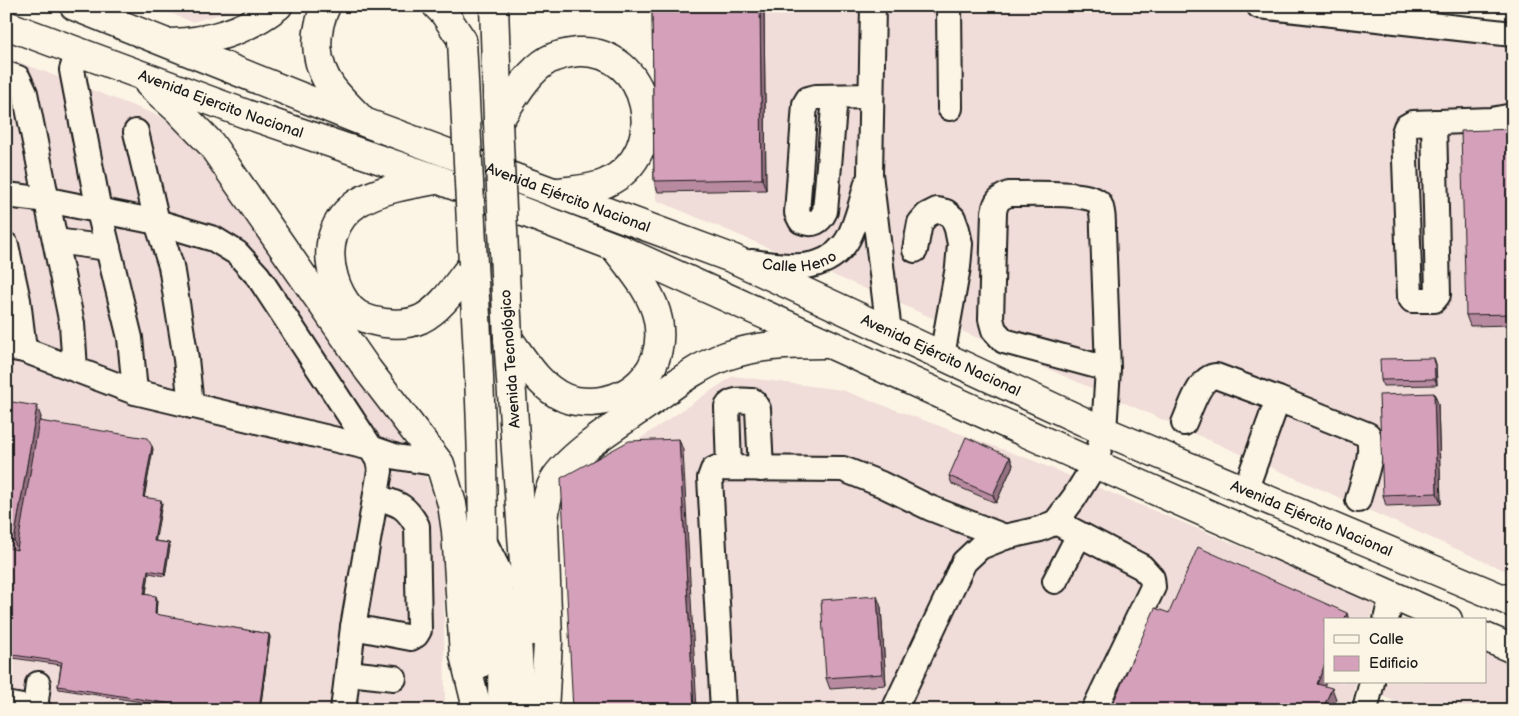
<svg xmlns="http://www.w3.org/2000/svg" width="1519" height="716" font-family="'Balsamiq Sans',sans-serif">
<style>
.built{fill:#f0dcd8}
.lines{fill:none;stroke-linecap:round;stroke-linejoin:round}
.minor-casing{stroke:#1c1c1c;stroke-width:28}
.major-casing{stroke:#1c1c1c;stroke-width:31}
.minor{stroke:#fcf5e5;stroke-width:24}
.major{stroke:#fcf5e5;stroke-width:28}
.major-bridge-casing{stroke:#1c1c1c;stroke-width:31;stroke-linecap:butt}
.major-bridge{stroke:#fcf5e5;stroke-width:28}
.wall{fill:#b78aa0;stroke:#1c1c1c}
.shaded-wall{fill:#957182;stroke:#1c1c1c}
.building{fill:#d5a1ba;stroke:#1c1c1c}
.labels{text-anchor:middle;stroke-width:4;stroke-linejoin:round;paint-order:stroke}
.street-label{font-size:15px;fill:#1c1c1c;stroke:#fcf5e5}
</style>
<rect width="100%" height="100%" fill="#fcf5e5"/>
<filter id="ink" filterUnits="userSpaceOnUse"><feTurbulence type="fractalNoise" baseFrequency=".02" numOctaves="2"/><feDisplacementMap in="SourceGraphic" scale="10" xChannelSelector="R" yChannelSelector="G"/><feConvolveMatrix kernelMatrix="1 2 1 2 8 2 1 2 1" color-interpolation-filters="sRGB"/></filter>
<g filter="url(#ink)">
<g class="built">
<path d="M 153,6 L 249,6 L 192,22 Z"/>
<path d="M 528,6 L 628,6 L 528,12 Z"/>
<path d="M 653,6 L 1179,6 L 1513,45 L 1513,574 L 878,294 L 656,200 Z"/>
<path d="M 6,57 L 162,117 L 190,141 L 384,413 L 428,481 L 443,523 L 445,710 L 6,710 Z"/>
<path d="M 733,376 L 842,390 L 1029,459 L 1375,602 L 1370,620 L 1325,620 L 1325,682 L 1356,682 L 1349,710 L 573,710 L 565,489 Z"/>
<path d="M 1485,649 L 1513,662 L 1513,710 L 1415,710 L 1382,696 L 1385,682 L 1485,682 Z"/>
</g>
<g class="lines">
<g class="minor-casing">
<g id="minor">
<path d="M 873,6 L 870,174 L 889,332"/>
<path d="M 949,6 L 950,108"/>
<path d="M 1259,6 L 1513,34"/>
<path d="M 78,51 L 72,70 L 99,211 L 130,338 L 135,392"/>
<path d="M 6,74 L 18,78 L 25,93 L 72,324 L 75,369"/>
<path d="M 835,97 L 825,211 C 820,222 813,226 801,221 L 797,213 L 805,104 L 808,99 L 816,97 L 871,96"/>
<path d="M 1434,122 L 1438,295 L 1434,300 L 1412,300 L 1410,297 L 1404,133 L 1406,127 L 1413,123 L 1491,120 L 1513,116"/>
<path d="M 136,132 L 157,222 L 171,266 L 186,359 L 191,406"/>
<path d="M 6,195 L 48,200 L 157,222 L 214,239 L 237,253 L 258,276 L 371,448"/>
<path d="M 56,241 L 108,248"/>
<path d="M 6,245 L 18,300 L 24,350"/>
<path d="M 915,250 L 920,223 L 927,215 L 937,210 L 946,212 L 953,218 L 957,229 L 960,244 L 958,267 L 942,356"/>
<path id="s1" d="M 751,262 C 784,266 820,275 844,245 C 853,235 863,198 867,183"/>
<path d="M 6,347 L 24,350 L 135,392 L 371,448"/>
<path d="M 1184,423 C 1190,410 1199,377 1216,376 L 1278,399 L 1368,435 C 1375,454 1363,480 1358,500"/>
<path d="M 729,468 L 727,407 C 732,398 744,401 753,401 L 758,409 L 761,469"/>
<path d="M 1245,491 L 1278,399"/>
<path d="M 1056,522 L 1142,567 L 1152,578 L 1153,587 L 1094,710"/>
<path d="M 482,537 L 501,575 L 500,710"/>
<path d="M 1055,581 L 1079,535"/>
<path d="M 517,602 L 523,710"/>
<path d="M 1386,620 L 1392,595"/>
<path d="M 353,627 L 411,638 L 416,635 L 419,630 L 417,526 C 405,504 398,504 376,497"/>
<path d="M 348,673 L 394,678"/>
<path d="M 6,704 L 39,710"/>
<path d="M 35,709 L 38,684"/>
<path d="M 343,710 L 353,627 L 380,471 L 379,462 L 371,448 L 397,457 L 440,464"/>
<path d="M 723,710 L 710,478 L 713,470 L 717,468 L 843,469 L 881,484 L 930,508 L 1005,537"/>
<path d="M 894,710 L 964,562 L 980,547 L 1005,537 L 1040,529 L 1056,522 L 1074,498 L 1095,464 L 1104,431 L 1108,369 L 1103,230 C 1103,221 1103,210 1099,203 C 1090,191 1025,194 1009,194 C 999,198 996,201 994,212 L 991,319 L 994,330 L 1004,341 L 1108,369"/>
<path d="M 1365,710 L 1372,682"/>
</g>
</g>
<g class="major-casing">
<g id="major">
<path id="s2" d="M 74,6 L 364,122 L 734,259 L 1104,431 L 1513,603"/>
<path d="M 326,6 C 313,33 314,63 332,88 C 340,98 350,108 359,117"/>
<path d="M 437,6 L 444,13 L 462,40"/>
<path d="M 494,6 L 498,122"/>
<path id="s3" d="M 6,25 L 246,114 L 437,179 L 615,247 L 1095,464 L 1448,620"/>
<path d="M 171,43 C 210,42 247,30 278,6"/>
<path d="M 149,84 L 177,109 L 211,144 L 368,370 L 440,464 L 452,504 L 456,531 L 464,655 L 476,704"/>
<path d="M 498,122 C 512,101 526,73 548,60 C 557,55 568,53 578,52 C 649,48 673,152 606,183 C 591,190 573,190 557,192"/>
<path d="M 435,180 C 410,185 382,188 359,202 C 332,219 325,248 334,278 C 337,288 342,299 350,308 C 365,324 401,328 421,319 C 443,308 458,282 473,264"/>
<path d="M 473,264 C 481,397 487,531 479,664"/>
<path d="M 508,338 L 525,577 L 532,631"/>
<path d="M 508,338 C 524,360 539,387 565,398 C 572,401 584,402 591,402 C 637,400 666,365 658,320 C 653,293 632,270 616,249"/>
<path d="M 1485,637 L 1513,649"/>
<path d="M 544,710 L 548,642 L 544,524 C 545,509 547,490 556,477 C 574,452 617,425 642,408 C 669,389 695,367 726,356 C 757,345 792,344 824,344"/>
</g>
</g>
<use href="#minor" class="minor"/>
<use href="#major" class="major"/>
<g class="major-bridge-casing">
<g id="major-bridge">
<path d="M 462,40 L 473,264"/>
<path d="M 498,122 L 508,338"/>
</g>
</g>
<use href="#major-bridge" class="major-bridge"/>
</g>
<g class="wall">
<path d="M 652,6 L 763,6 L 764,9 L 766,190 L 658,192 L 654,181 Z"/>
<path d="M 1513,129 L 1513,325 L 1470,326 L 1466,315 Z"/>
<path d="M 1434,358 L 1436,364 L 1437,385 L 1383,386 L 1381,380 Z"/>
<path d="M 1434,393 L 1438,404 L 1441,504 L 1386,506 L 1383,495 Z"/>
<path d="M 6,401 L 41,417 L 40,421 L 153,449 L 144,497 L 162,503 L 155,541 L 169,543 L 170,546 L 165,576 L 149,573 L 146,594 L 157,599 L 156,615 L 269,634 L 270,637 L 260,710 L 192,710 L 59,689 L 58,686 L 61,665 L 6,657 Z"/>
<path d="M 1010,457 L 1013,465 L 996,503 L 952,484 L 949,476 Z"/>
<path d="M 881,607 L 886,685 L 830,689 L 826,678 Z"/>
</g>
<g class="shaded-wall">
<path d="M 760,6 L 763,6 L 764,9 L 766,190 L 762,179 Z"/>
<path d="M 1434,358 L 1436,364 L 1437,385 L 1435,379 Z"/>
<path d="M 1434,393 L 1438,404 L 1441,504 L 1437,493 Z"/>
<path d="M 37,406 L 41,417 L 18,552 L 14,541 Z"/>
<path d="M 679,439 L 683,450 L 697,710 L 694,710 Z"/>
<path d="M 152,446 L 153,449 L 144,499 L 143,497 Z"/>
<path d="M 1010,457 L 1013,465 L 996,503 L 993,495 Z"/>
<path d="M 161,500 L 162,503 L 155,544 L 154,541 Z"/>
<path d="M 169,543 L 170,546 L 165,576 L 164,573 Z"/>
<path d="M 148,570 L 149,573 L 145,597 L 144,594 Z"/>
<path d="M 156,596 L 157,599 L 156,617 L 155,614 Z"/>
<path d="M 877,596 L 881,607 L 886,685 L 882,674 Z"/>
<path d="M 1347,613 L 1349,620 L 1344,620 Z"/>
<path d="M 269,634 L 270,637 L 260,710 L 259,710 Z"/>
<path d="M 1325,664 L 1325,682 L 1326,682 L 1321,695 L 1317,684 Z"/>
<path d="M 1332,688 L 1336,699 L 1331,710 L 1322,710 Z"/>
</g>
<g class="building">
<path d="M 652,6 L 760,6 L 762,179 L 654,181 Z"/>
<path d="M 1513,129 L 1513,314 L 1466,315 L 1461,131 Z"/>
<path d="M 1434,358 L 1435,379 L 1381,380 L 1380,359 Z"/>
<path d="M 1434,393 L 1437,493 L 1383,495 L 1379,395 Z"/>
<path d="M 6,401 L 37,406 L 14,541 L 6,540 Z"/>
<path d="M 39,421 L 147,438 L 152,446 L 143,497 L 161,500 L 154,541 L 169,543 L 164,573 L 148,570 L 144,594 L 156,596 L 155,614 L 269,634 L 259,710 L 209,710 L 58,686 L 62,662 L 6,654 L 6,547 L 17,550 Z"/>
<path d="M 966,437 L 1010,457 L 993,495 L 949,476 Z"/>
<path d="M 679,439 L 694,710 L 573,710 L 561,478 L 629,441 Z"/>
<path d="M 1198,547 L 1347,613 L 1344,620 L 1325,620 L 1325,664 L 1317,684 L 1332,688 L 1322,710 L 1110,710 L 1155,608 L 1169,613 Z"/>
<path d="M 877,596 L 882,674 L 826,678 L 821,600 Z"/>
</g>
</g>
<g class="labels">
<g class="street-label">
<text dy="5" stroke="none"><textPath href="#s3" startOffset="229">Avenida Ejercito Nacional</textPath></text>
<text dy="5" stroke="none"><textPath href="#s2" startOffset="530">Avenida Ejército Nacional</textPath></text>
<text dy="5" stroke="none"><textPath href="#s1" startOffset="49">Calle Heno</textPath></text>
<text dy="5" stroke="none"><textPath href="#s2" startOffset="935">Avenida Ejército Nacional</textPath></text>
<text transform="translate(510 359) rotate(-94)" y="5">Avenida Tecnológico</text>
<text dy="5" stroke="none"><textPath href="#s2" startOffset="1340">Avenida Ejército Nacional</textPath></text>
</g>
</g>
<rect width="1519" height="716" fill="none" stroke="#fcf5e5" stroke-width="25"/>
<rect x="12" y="12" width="1494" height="691" fill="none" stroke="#1c1c1c" stroke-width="2" filter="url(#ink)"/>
<rect x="1324" y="618" width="162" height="65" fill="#fcf5e5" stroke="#a29e95"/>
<rect x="1334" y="635" width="25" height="8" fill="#fcf5e5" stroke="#a29e95"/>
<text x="1369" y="644" font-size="15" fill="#1c1c1c">Calle</text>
<rect x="1334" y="656" width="25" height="15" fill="#d5a1ba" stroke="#a29e95"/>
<text x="1369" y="668" font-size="15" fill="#1c1c1c">Edificio</text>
</svg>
